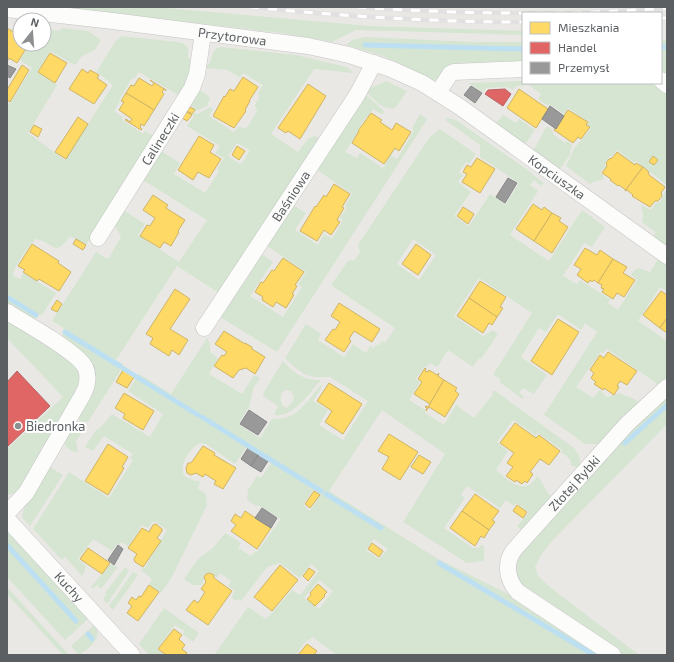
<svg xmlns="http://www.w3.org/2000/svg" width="674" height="662" font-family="'Exo 2',sans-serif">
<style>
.green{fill:#d5e5d1;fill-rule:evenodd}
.homes{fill:#ffd966;stroke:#ceb465}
.shops{fill:#e06666;stroke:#b86465}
.industry{fill:#999;stroke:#868888}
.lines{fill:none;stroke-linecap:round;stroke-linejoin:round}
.stream{stroke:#bce0f2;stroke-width:5}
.street-casing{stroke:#c4c5c5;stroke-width:17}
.street{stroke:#fcfcfb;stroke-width:16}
.rail-casing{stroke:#e2e1e1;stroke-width:4.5}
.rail{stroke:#fff;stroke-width:3;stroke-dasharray:9;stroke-linecap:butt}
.poi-dot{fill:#8d8f90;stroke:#fff;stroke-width:1.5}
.labels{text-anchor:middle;stroke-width:4;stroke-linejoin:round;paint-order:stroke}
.street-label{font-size:13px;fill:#5b5f62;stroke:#fff}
.poi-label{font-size:13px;fill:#5b5f62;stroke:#fff;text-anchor:start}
</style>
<rect width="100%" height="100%" fill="#eae8e5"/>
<g class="green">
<path d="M 55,7 L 156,7 L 370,26 L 523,31 L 523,35 L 356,30 L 332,42 L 281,33 Z"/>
<path d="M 44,26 L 48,27 L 48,29 L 59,31 L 62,28 L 88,31 L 101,40 L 95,50 L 81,57 L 75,65 L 50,51 L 37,72 L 57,85 L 28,133 L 65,160 L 113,85 L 97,72 L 97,71 L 115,42 L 121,36 L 177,42 L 183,43 L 188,48 L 188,57 L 192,63 L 188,83 L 180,96 L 139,72 L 134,79 L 132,78 L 119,100 L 120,101 L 114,111 L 123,117 L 122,120 L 143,134 L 145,131 L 155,137 L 86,245 L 70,236 C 54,259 54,242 36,239 C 29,244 14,267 13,275 L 15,277 L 21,279 L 23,273 L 56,293 L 42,315 L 40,314 L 36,318 L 33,319 L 7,304 L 7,103 L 9,105 L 32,68 L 20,60 L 30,44 L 44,44 Z"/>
<path d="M 365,37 L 473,42 L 523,42 L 523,64 L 433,80 L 383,56 L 346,45 L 352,40 Z"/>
<path d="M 661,40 L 667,40 L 667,76 L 661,72 Z"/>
<path d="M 221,47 L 296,55 L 347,67 L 352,71 L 353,73 L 314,69 L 271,134 L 298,152 L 309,138 L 315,136 L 321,139 L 219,293 L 177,266 L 116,360 L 124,365 L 88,422 L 84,423 L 80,421 L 79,417 L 91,394 L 62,337 L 64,328 L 52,321 L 96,252 L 108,259 L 121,237 L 114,224 L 123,210 L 145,224 L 138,235 L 179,262 L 207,220 L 143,180 L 161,151 L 180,163 L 174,174 L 205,193 L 219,171 L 217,169 L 224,158 L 215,153 L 220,146 L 187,126 L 194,116 L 192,115 L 193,113 L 197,114 L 211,107 L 213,109 L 209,116 L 234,132 L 239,126 L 246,129 L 257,111 L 255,105 L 259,98 L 258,93 L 263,85 L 243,73 L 240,77 L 227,70 L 206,68 L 207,65 L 210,63 C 212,55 212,49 221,47 ZM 237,143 L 250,150 L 243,162 L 240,164 L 228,156 Z"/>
<path d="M 386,81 L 407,91 L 395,108 C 383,111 375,100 366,92 L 368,89 Z"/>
<path d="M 523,81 L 523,83 L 654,83 L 667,92 L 667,185 L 636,161 L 634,163 L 617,150 L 612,156 L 609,157 L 605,163 L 605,167 L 600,173 L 603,175 L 604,179 L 593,182 L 590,184 L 566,166 L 574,149 L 591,128 L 587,124 L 589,122 L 568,108 L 564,114 L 551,105 L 549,106 L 538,99 L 541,94 L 529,85 L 516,86 L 513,90 L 507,87 L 486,88 L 483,92 L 468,83 Z"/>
<path d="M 200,90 L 208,96 L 210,98 L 207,106 L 196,111 L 190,106 Z"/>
<path d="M 365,94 L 384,111 L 383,114 L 381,114 L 373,109 L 367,118 L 366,117 L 357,131 L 358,132 L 345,152 L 357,158 L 360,153 L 383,168 L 391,155 L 397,159 L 413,132 L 413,126 L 420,114 L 426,118 L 426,121 L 277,352 L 220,317 L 261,254 L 273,262 L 250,296 L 283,317 L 302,287 L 298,284 L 306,272 L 267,246 L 293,205 L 306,213 L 295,230 L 318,245 L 324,234 L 332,239 L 343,220 L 340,218 L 347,208 L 345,206 L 352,194 L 316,169 Z"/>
<path d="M 503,115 L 516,123 L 519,119 L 535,130 L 526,143 L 523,144 L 495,124 Z"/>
<path d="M 447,118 L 456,120 L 532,173 L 533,175 L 544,183 L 541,186 L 534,180 L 530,185 L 538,191 L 510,235 L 549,261 L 582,210 L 605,227 L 592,247 L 584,243 L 563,276 L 577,284 L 580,280 L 610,299 L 608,303 L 618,310 L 637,280 L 631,275 L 634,270 L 639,268 L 650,272 L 659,258 L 667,264 L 667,291 L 660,287 L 638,321 L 667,341 L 667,378 L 658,386 L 655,382 L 607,349 L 603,353 L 601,352 L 576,387 L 593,398 L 600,390 L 607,397 L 620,393 C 626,397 634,397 639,403 L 599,444 L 585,444 L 543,414 L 546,412 L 597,332 L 585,323 L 581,330 L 558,314 L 546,332 L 539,328 L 521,357 L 547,375 L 534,394 L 523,388 L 519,393 L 524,397 L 523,399 L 499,382 L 501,380 L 494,375 L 494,373 L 532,313 L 479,278 L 454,316 L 483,336 L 490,332 L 492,330 L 498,334 L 481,359 L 479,358 L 473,367 L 448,350 L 438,366 L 435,366 L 430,363 L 427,367 L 425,366 L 416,379 L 420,382 L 409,400 L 425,410 L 425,413 L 444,425 L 456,405 L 474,418 L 493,394 L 492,393 L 494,390 L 574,448 L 579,456 L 581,465 L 578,468 L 571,465 L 570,459 L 561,452 L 562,450 L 538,433 L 536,436 L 513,420 L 497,442 L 508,451 L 496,470 C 504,477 519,492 531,484 C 533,482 536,478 537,476 C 544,482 544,491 552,497 L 522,531 L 517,526 L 529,512 L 516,503 L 514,506 L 506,500 L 500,508 L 467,486 L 461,495 L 465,498 L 444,528 L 473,548 L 479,548 L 481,545 L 484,546 L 484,561 L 467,563 L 403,522 L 445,454 L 382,410 L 329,491 L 438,559 L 518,599 L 604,655 L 337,655 L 313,637 L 305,642 L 296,655 L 214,655 L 248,607 L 266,619 L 270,615 L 292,590 L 300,595 L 319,571 L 311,564 L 300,578 L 280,563 L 267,567 L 241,601 L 238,599 L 236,601 L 231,597 L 235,591 L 228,586 L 231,581 L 220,573 L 217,578 L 211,572 L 205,573 L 202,585 L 193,585 L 184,579 L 198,559 L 213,548 L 225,533 L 241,543 L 238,548 L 251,556 L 255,552 L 257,552 L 281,519 L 258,505 L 256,506 L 247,500 L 248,490 L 257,476 L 261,478 L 272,462 L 247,446 L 235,464 L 206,444 L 200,443 C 190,448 179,464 184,476 L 195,481 L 200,481 L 198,489 L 206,494 L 207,505 L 172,577 L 161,593 L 149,584 L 152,579 L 141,570 L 143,568 L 144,569 L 167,530 L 156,522 L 152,522 L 148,528 L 142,525 L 128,546 L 121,542 L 119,545 L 117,544 L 112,551 L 93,539 L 78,559 L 86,566 L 85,570 L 82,576 L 65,557 L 62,560 L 33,529 L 69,472 L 109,498 L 133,460 L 130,458 L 133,454 L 104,436 L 93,451 L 85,447 L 96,430 L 101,427 L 112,414 L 150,437 L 163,414 L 128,391 L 139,374 L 171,394 L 207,338 L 210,343 L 210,352 L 218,358 L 209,374 L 242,394 L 254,375 L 260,378 L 254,387 L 249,407 L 238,424 L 260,438 L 272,419 C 298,420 306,402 321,385 L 323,385 L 313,401 L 328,410 L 319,425 L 343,440 L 368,401 L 330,377 L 314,377 L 304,374 L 293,366 L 285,358 L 306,324 L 321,334 L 318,340 L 344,357 L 353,344 L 366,353 L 370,346 L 374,348 L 376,344 L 378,346 L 382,341 L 385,343 L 395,328 L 331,285 L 348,261 L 355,260 L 360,252 L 358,245 L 429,138 L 440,129 L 476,154 L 469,164 L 466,162 L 459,172 L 463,175 L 458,182 L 471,192 L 454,216 L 469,226 L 490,194 L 506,204 L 519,183 L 480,157 L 480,145 L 445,120 ZM 413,239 L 436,255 L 419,280 L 397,264 ZM 313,490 L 320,495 L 310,511 L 303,505 ZM 374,539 L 388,549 L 379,559 L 366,550 ZM 319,580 L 333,591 L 319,609 L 304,598 Z"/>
<path d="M 547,126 L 552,130 L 554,135 L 565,143 L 567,141 L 572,145 L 569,156 L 559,170 L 535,153 L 534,149 Z"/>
<path d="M 667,188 L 667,247 L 653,237 L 656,232 L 642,222 C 645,212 641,212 641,205 L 651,210 L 656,203 L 660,202 Z"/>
<path d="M 7,319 C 22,328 72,356 79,369 C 81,374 80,380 80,385 L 20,489 L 13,494 L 7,495 L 7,449 L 63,397 L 7,338 Z"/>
<path d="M 283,361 C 293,373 305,381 321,380 C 309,393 294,418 274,415 L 278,406 L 263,396 L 263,394 ZM 287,390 L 291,391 L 294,397 L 293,401 L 287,408 L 282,405 C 280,399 279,392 287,390 Z"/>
<path d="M 667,396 L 667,424 L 551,542 L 541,555 L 535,567 L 538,576 L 551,588 L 639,655 L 620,655 L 524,589 C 516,576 514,570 518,555 L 625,435 Z"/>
<path d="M 75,430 L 81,434 L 76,441 L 78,452 L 74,452 L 66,447 L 64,441 L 69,431 Z"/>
<path d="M 48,466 L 63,475 L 30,526 L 22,517 L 24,507 Z"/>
<path d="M 7,530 L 89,618 L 65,640 L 7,577 Z"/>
<path d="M 110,564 L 118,567 L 101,589 L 97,585 L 93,589 L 91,587 Z"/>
<path d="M 125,567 L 129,571 L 107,604 L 103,599 L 106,595 L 105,593 Z"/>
<path d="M 133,572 L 138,575 L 113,610 L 109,606 Z"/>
<path d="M 7,587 L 69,655 L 61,655 L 62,654 L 7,594 Z"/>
<path d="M 164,608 L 199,633 L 193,642 L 183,634 L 184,631 L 175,625 L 157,649 L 164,655 L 149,655 L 139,644 Z"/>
<path d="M 94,625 C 105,636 88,649 79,655 L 71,646 Z"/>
</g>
<g class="homes">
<path d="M 7,28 L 20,36 L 20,44 L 29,44 L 17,63 L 9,58 L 7,62 Z"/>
<path d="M 50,53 L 67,63 L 55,83 L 38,72 Z"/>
<path d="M 22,65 L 29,70 L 10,102 L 7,100 L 7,90 Z"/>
<path d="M 82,69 L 88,73 L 90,70 L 99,75 L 97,78 L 107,85 L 94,104 L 69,89 Z"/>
<path d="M 243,77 L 258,87 L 249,101 L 250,101 L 245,110 L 246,111 L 234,128 L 213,116 L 224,96 L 225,97 L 230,89 L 234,91 Z"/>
<path d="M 139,78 L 152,86 L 154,83 L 150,80 L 166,90 L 166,91 L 164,89 L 162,92 L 164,94 L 154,110 L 126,93 L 131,85 L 134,86 Z"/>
<path d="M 308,84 L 326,96 L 300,139 L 288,131 L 286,133 L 278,128 Z"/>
<path d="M 519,89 L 548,109 L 536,128 L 507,108 Z"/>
<path d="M 126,93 L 154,110 L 144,126 L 141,124 L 140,127 L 142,129 L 141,130 L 125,120 L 126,119 L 130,122 L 132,119 L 119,110 L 124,102 L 121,101 Z"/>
<path d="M 190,107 L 195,110 L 192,114 L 187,111 Z"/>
<path d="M 568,110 L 588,122 L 586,125 L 590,127 L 581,139 L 578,137 L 573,143 L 554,130 Z"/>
<path d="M 187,112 L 192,115 L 187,121 L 182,118 Z"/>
<path d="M 371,113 L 382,120 L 380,122 L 392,130 L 396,123 L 411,132 L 399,151 L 395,148 L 384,164 L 352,143 L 359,131 L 358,131 Z"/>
<path d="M 78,117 L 88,124 L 66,159 L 55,152 Z"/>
<path d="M 34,125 L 42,129 L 38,137 L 30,132 Z"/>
<path d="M 199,136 L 214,145 L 210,152 L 221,159 L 209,178 L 198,172 L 193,180 L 178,170 Z"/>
<path d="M 237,146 L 245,151 L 239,160 L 232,155 Z"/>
<path d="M 617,152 L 635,165 L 636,163 L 643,167 L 625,191 L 626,190 L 619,185 L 618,186 L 610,180 L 611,179 L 602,173 L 607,166 L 606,163 L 609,159 L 612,158 Z"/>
<path d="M 653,156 L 658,160 L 654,165 L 649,162 Z"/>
<path d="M 477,158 L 495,169 L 480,193 L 462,182 L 467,174 L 463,172 L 467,165 L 471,167 Z"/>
<path d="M 643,167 L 649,172 L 648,174 L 665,187 L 661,193 L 662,196 L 658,201 L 655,201 L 650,207 L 632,196 L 633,195 L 627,190 L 625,191 Z"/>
<path d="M 334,184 L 350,194 L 342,207 L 344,208 L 337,220 L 340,222 L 331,235 L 324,230 L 317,241 L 300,231 L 315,206 L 316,207 L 324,195 L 326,197 Z"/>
<path d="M 153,195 L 168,205 L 166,208 L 185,220 L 178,231 L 179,232 L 171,246 L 164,242 L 160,248 L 140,236 L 147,225 L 150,226 L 155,218 L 143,210 Z"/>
<path d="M 533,204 L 542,210 L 544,207 L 552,213 L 534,241 L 516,229 Z"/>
<path d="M 463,207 L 474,214 L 468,224 L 457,216 Z"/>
<path d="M 552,213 L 561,218 L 559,221 L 568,227 L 552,253 L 534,241 Z"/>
<path d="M 76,239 L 86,245 L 83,250 L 73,244 Z"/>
<path d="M 32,244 L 59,261 L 58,263 L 71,272 L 59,291 L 39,279 L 37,281 L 23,272 L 25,270 L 18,266 Z"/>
<path d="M 416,244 L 431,255 L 418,275 L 402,264 Z"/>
<path d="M 585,248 L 597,255 L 600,250 L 613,259 L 598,283 L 594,280 L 592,282 L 590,280 L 588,283 L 577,275 L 581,269 L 574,265 Z"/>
<path d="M 283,258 L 304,272 L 295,285 L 297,286 L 292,294 L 294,295 L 286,308 L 276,302 L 273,307 L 262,300 L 263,297 L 255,292 L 261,282 L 263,283 L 272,270 L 274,271 Z"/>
<path d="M 613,259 L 627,267 L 623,273 L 635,280 L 624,297 L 617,293 L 613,299 L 602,292 L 604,289 L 601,288 L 602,285 L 598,283 Z"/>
<path d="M 480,281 L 506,297 L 500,307 L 503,308 L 497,317 L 469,298 Z"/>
<path d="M 175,289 L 190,299 L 170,329 L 188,340 L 179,355 L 172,350 L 169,356 L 150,344 L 153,338 L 146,334 Z"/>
<path d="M 661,291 L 667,295 L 667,318 L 660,328 L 643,315 Z"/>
<path d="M 469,298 L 497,317 L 492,325 L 489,323 L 483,333 L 457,316 Z"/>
<path d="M 57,300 L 62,304 L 57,312 L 51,309 Z"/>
<path d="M 339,303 L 380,329 L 372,342 L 354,331 L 349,339 L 351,341 L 344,352 L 325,340 L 333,329 L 335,330 L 340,322 L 331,316 Z"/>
<path d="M 667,318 L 667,333 L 660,328 Z"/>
<path d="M 558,319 L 579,332 L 552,375 L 531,361 Z"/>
<path d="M 224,331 L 245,344 L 245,343 L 252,347 L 252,349 L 265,357 L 255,374 L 246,368 L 239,370 L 233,378 L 214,366 L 222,355 L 224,356 L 227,352 L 215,344 Z"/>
<path d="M 608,352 L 637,371 L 627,385 L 620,381 L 617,386 L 619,387 L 614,395 L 604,388 L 603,390 L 594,384 L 596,382 L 591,378 L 594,373 L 590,370 L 600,355 L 604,358 Z"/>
<path d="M 425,368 L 426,369 L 425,371 L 428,372 L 429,370 L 437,375 L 439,373 L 438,376 L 444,380 L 430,404 L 414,394 L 422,382 L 418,379 Z"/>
<path d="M 123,370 L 134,377 L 127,388 L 116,382 Z"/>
<path d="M 444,380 L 457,388 L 455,391 L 459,394 L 445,417 L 429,407 L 426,411 L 427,408 L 425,407 L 426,406 L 428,407 Z"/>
<path d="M 329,383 L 362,404 L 343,434 L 325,422 L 332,411 L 317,401 Z"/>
<path d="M 124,393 L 154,411 L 143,430 L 123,418 L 125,414 L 115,408 Z"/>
<path d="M 515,423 L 536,438 L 539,435 L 560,451 L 549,465 L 540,459 L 530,472 L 533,474 L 527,483 L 525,481 L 522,484 L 516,480 L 515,482 L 506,476 L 513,467 L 507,463 L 514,453 L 500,443 Z"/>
<path d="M 389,434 L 418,452 L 400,480 L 382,469 L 389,457 L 378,451 Z"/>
<path d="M 108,444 L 128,457 L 122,467 L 124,468 L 108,495 L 85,481 Z"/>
<path d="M 203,446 L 215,453 L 214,455 L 236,468 L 223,489 L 214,484 L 216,481 L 205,474 L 203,477 L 196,473 L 191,475 L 187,473 L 186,468 L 188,463 L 191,463 Z"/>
<path d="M 419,455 L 431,462 L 423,474 L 411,467 Z"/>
<path d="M 314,491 L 320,495 L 310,508 L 305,504 Z"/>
<path d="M 475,494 L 499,511 L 492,520 L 495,522 L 489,530 L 462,511 Z"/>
<path d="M 517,505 L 527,512 L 523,518 L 513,511 Z"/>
<path d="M 245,511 L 271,528 L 257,549 L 231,531 L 236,525 L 231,521 L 235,514 L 241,518 Z"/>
<path d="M 462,511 L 489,530 L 484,538 L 481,536 L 475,546 L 450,528 Z"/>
<path d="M 156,524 L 162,529 L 162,531 L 157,538 L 161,541 L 143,567 L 135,562 L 134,559 L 137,554 L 128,548 L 142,528 L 149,532 L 153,525 Z"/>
<path d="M 372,543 L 383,551 L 379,557 L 368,549 Z"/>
<path d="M 88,548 L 110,563 L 102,574 L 80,559 Z"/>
<path d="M 280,565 L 298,580 L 272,611 L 254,597 Z"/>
<path d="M 309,568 L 315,572 L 308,581 L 303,576 Z"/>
<path d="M 210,573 L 214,575 L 214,578 L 232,591 L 208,625 L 186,610 L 194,600 L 198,603 L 205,592 L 201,589 L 206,582 L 204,577 L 206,574 Z"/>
<path d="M 318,584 L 327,592 L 324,595 L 325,596 L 315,606 L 307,599 L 311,595 L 310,593 Z"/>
<path d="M 149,585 L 159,592 L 138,621 L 127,613 L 132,606 L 128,603 L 132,597 L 136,600 L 139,596 L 141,597 Z"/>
<path d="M 174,629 L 182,635 L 179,639 L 185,645 L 182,649 L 187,653 L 186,655 L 166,655 L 158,649 Z"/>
<path d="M 307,644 L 317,651 L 314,655 L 298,655 Z"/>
</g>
<g class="shops">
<path d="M 505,89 L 511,94 L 503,106 L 485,94 L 488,90 Z"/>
<path d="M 17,371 L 50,406 L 7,447 L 7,379 L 8,381 Z"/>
</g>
<g class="industry">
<path d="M 7,65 L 16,69 L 10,78 L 7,76 Z"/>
<path d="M 471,86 L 482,93 L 475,103 L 464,95 Z"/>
<path d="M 550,106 L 564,116 L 556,129 L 542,119 Z"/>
<path d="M 508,178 L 517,183 L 505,203 L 496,197 Z"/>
<path d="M 249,410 L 267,422 L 258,435 L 240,424 Z"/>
<path d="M 248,448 L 258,455 L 251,466 L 241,459 Z"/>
<path d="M 258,455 L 268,461 L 261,472 L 251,466 Z"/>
<path d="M 262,508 L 277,518 L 271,528 L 255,518 Z"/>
<path d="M 118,545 L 123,549 L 114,565 L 108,560 Z"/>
</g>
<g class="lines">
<g class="stream">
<path d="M 365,45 L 523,49"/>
<path d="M 661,47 L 667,47"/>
<path d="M 7,297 L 36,315"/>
<path d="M 65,332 L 120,366"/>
<path d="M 124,369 L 198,415"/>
<path d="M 202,417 L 258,452"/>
<path d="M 625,443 L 667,405"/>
<path d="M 261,454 L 321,491"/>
<path d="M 326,494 L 381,528"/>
<path d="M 7,545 L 76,621"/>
<path d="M 439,563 L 594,655"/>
<path d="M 88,634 L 92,639"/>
</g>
<g class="street-casing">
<g id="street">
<path id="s1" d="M 7,9 L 113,21 L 308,46 L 349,55 L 391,69 L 422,83 L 460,107 L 667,256"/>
<path d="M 661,80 L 667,85"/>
<path d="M 438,93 L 450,74 L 454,72 L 523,69"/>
<path id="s2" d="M 98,238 L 192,88 L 197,74 L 203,33"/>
<path d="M 7,312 C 24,322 77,352 85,367 C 90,377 87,387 82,396 L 26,493 L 7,513"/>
<path id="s3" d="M 204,328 L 357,95 L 374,63"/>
<path id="s4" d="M 7,519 L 132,655"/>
<path id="s5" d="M 613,655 L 518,592 C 507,580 504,563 514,550 L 627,424 L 667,387"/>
</g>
</g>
<use href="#street" class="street"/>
<g class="rail-casing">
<g id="rail">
<path d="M 250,7 C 341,16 432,22 523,22"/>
<path d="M 357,7 C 460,14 564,16 667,8"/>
<path d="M 661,18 L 667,18"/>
</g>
</g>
<use href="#rail" class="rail"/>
</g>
<circle class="poi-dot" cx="18" cy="426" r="4"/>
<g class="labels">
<g class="street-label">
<text dy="5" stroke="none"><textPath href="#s1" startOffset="227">Przytorowa</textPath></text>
<text dy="5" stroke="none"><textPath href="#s2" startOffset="117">Calineczki</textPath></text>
<text dy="5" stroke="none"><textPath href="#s1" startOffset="588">Kopciuszka</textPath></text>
<text dy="5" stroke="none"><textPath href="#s3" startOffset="158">Baśniowa</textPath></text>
<text dy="5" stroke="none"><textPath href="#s5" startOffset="250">Złotej Rybki</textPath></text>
<text dy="5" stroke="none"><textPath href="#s4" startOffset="92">Kuchy</textPath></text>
</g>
<g class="poi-label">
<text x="26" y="431">Biedronka</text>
</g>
</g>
<rect width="674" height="662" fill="none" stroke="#5b5f62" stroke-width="16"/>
<rect x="522" y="12" width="140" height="72" fill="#ffffff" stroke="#bdbfc0"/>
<rect x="530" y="22" width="20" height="12" fill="#ffd966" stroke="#bdbfc0"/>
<text x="558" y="32" font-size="12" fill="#5b5f62">Mieszkania</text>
<rect x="530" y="42" width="20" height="12" fill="#e06666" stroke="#bdbfc0"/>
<text x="558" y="52" font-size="12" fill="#5b5f62">Handel</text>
<rect x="530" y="62" width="20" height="12" fill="#999999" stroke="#bdbfc0"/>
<text x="558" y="72" font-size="12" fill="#5b5f62">Przemysł</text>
<g transform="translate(32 32) rotate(17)"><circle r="19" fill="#ffffff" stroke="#bdbfc0"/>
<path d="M0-3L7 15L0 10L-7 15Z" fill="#8d8f90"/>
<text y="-6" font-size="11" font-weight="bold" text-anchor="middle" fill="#5b5f62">N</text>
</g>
</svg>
